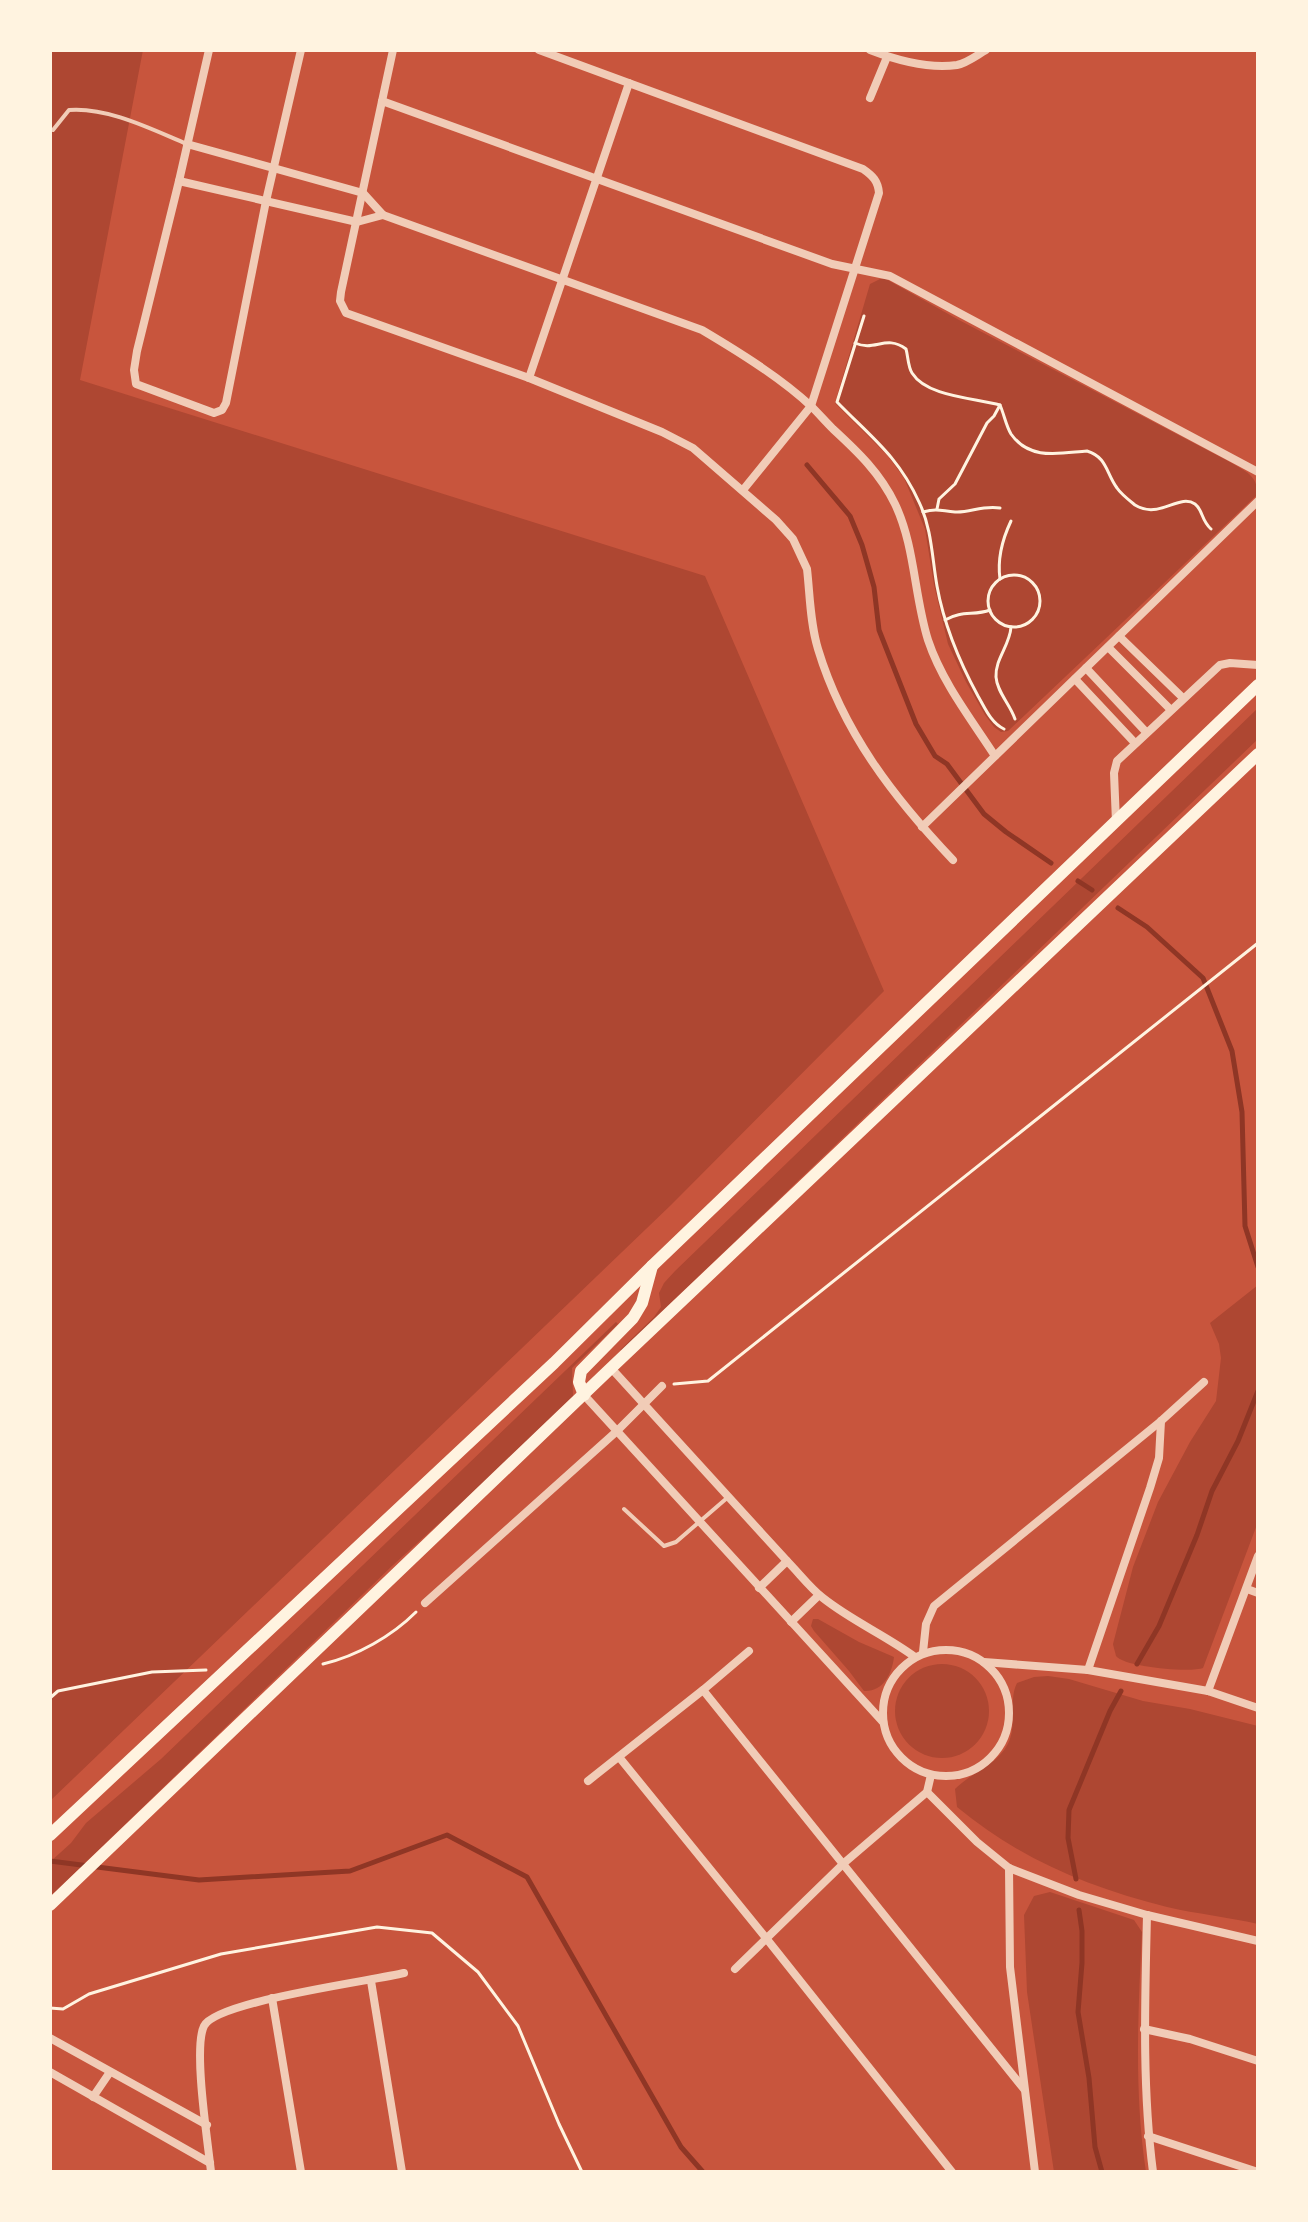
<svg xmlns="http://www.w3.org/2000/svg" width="1308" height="2222" font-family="'Open Sans',sans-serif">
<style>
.green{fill:#ae4732}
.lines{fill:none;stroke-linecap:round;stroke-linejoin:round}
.stream{stroke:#8f3625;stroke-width:5}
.path{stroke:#fff3e0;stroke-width:3}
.service{stroke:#f1ccb7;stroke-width:4}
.minor{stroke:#f1ccb7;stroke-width:8}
.primary{stroke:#fff3e0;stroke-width:12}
</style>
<rect width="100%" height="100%" fill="#c8553d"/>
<g class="green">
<path d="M 50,50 L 143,50 L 80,380 L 705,576 L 884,991 L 671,1205 L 50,1801 Z"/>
<path d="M 880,279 L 886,279 L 959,320 L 1228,461 C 1243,470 1259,475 1257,495 L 1008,731 L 1001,732 L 994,727 L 985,715 L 966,682 L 948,644 L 934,585 L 925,529 L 904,478 L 888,456 L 835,403 L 870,284 Z"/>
<path d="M 1258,708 L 1258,739 L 622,1350 L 620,1350 L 654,1317 L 661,1307 L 659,1293 L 664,1283 L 675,1271 Z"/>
<path d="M 1258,1285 L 1258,1522 L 1203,1668 C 1190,1673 1124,1667 1116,1656 C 1116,1655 1113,1645 1113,1644 L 1133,1567 L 1158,1502 L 1190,1442 L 1216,1401 L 1221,1358 L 1219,1344 L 1210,1323 Z"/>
<path d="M 616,1322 L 618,1324 L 572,1368 L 573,1396 L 477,1489 L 392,1566 L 50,1897 L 50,1862 L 71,1843 L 86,1823 L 161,1759 Z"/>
<path d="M 813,1619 L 818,1619 L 859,1642 L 894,1657 C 892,1674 883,1692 864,1691 L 849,1671 L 814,1631 L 811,1626 Z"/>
<circle cx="942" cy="1711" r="47"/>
<path d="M 1048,1676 L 1069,1679 L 1143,1701 L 1190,1709 L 1258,1726 L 1258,1924 C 1228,1917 1197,1914 1167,1907 C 1087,1887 1020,1859 957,1807 L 955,1789 C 973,1771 1001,1764 1010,1739 C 1016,1721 1009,1698 1017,1683 L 1034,1677 Z"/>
<path d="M 1050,1892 L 1134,1920 L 1142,1932 C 1138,2012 1134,2093 1146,2172 L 1054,2172 L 1027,1992 L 1024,1915 L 1034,1896 Z"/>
</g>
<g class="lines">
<g class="stream">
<path d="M 807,465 L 850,516 L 862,545 L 874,587 L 879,630 L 916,724 L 935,756 L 947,764 L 984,814 L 1006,832 L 1051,863"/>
<path d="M 1078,881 L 1092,890"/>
<path d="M 1118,908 L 1147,927 L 1203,978 L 1232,1051 L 1242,1112 L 1245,1226 L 1258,1267"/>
<path d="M 1137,1664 L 1159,1626 L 1197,1535 L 1212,1491 L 1238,1441 L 1258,1391"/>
<path d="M 50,1861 L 199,1880 L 350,1871 L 447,1835 L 527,1877 L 681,2147 L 703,2172"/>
<path d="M 1076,1879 L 1068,1838 L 1069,1810 L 1110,1711 L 1121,1691"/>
<path d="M 1079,1910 L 1082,1931 L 1082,1963 L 1078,2012 L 1089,2078 L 1095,2147 L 1102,2172"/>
</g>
<g class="path">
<path d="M 864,316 L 837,402 C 871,437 898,456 919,502 C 932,529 932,558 937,586 C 944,625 959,661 978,696 C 985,708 991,723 1004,729"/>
<path d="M 855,343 C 875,352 886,334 906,349 C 908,356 908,367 912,373 C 927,397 975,398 1000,405 C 1004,414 1006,426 1011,434 C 1030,461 1060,453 1087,451 C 1107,457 1106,473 1117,488 C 1121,494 1130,501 1135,505 C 1159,520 1179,493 1195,504 C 1203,510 1201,520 1211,529"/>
<path d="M 937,509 L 939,499 L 955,484 L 987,423 L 994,416 L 1000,405"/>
<path d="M 923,512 C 938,508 941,511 955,512 C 970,513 982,505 1000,508"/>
<circle cx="1014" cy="601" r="26"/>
<path d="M 1000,579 C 997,558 1002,540 1011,521"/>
<path d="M 945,620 C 962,610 974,616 990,610"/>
<path d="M 1011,627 C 1010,645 995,659 996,677 C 997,692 1010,704 1015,719"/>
<path d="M 674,1384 L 708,1381 L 1258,943"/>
<path d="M 323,1664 C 357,1656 392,1636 416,1612"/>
<path d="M 50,1698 L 58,1691 L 152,1672 L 206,1670"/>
<path d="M 50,2008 L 63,2009 L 89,1994 L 221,1954 L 377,1927 L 432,1933 L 478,1972 L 518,2026 L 559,2124 L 582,2172"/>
</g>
<g class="service">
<path d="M 53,130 L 69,110 C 108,107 151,129 187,144"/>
<path d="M 624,1509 L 664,1546 L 676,1542 L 727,1498"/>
</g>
<g class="minor">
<path d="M 209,50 L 179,181 L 137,351 L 134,370 L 136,384 L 214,413 L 222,410 L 226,403 L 266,201 L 301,50"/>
<path d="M 393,50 L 341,292 L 340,301 L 346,313 L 529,378 L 662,432 L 693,448 L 776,520 L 793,539 L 807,569 C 810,595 810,623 818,649 C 843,732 894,798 953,860"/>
<path d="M 539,50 L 863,169 C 873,176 878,181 879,193 L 811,406 L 743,490"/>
<path d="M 870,50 C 896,60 929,69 957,65 C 967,63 977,55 986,50"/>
<path d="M 870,98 L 887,57"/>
<path d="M 382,101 L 832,264 L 890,276 L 1258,472"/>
<path d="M 187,144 L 363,193 L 383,215 L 702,330 C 739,352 781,378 812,407 C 819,414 826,422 833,429 C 858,452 880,473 895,504 C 915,546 914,595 928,640 C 942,682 971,719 995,756"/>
<path d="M 179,181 L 357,222 L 383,215"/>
<path d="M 529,378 L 629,83"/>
<path d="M 1119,636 L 1183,698"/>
<path d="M 1108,647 L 1170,709"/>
<path d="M 1086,668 L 1146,732"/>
<path d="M 1075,679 L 1135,743"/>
<path d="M 1116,822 L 1114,773 L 1117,761 L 1220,665 L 1230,663 L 1258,665"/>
<path d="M 922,827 L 1258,501"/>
<path d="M 611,1368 L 787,1561 C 799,1573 810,1588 823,1598 C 852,1621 885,1635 915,1657"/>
<path d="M 584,1395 L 883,1722"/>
<path d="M 759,1588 L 787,1561"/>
<path d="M 1247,1589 L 1258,1593"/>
<path d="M 425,1603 L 617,1431 L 662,1386"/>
<path d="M 791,1622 L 819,1595"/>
<circle cx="946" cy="1713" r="63"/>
<path d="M 923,1652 L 926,1624 L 934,1606 L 1161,1421 L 1204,1382"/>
<path d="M 984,1662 L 1088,1670 L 1208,1691 L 1258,1708"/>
<path d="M 1088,1670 L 1150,1488 L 1159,1458 L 1161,1421"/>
<path d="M 703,1690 L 1024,2089"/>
<path d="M 1208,1691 L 1258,1556"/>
<path d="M 619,1757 L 766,1938 L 952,2172"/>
<path d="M 588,1781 L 703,1690 L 749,1651"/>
<path d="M 927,1792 L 977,1842 L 1009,1868 L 1079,1895 L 1147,1915 L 1258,1941"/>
<path d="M 1009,1868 L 1010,1967 L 1035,2172"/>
<path d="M 1147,1915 C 1145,2001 1142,2087 1153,2172"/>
<path d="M 735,1969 L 844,1863 L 927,1792 L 931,1775"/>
<path d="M 371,1981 L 402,2172"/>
<path d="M 272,1998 L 301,2172"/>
<path d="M 1144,2029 L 1190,2039 L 1258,2061"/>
<path d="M 50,2038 L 207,2125"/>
<path d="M 50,2072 L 210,2163"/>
<path d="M 93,2097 L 110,2072"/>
<path d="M 1148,2136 L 1258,2172"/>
<path d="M 211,2172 C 208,2143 193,2048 204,2026 C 217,2001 371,1981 404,1973"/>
</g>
<g class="primary">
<path d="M 584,1395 L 579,1382 L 581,1371 L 633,1318 L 642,1303 L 652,1266"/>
<path d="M 50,1835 L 554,1363 L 652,1266 L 1258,685"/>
<path d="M 50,1905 L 611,1368 L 1258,754"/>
</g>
</g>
<rect width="1308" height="2222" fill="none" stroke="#fff3e0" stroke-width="104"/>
</svg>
